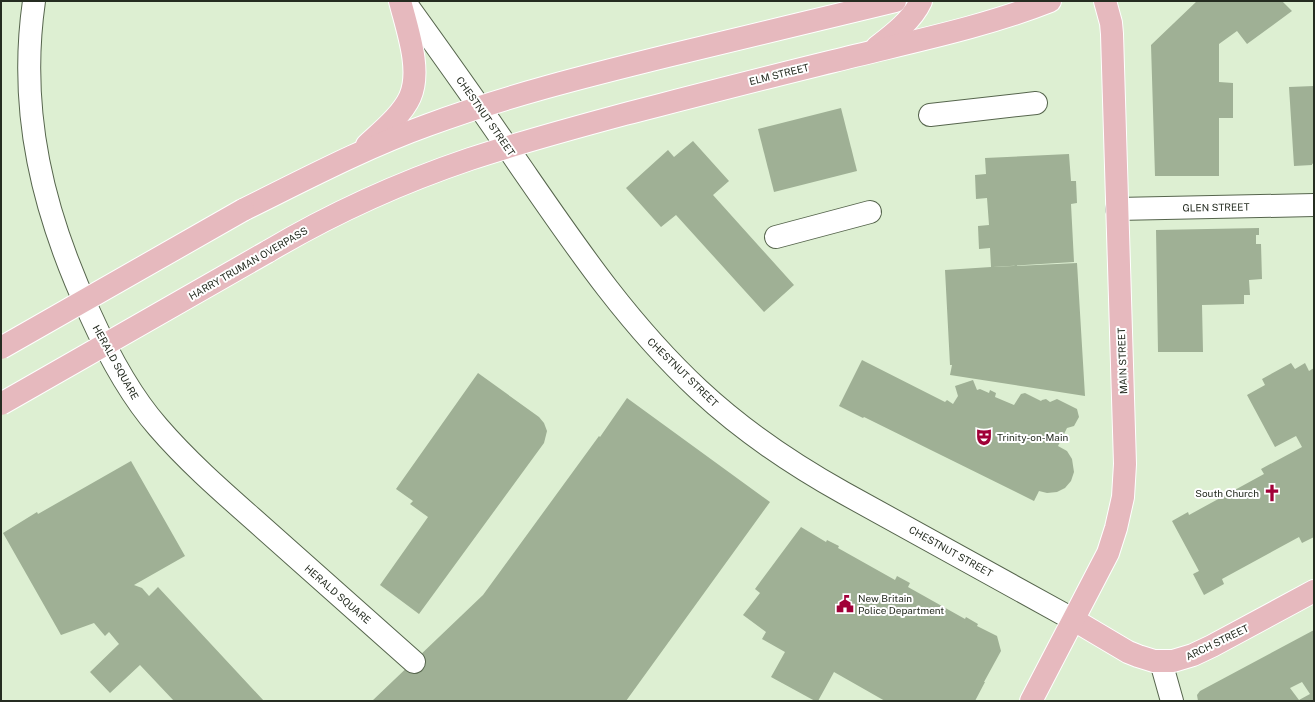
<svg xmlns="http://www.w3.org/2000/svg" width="1315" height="702" font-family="'Public Sans',sans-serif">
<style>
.building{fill:#9fb095;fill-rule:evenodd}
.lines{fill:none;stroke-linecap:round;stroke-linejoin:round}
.minor-casing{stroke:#56654d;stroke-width:24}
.major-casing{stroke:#fff;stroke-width:24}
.minor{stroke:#fff;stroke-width:22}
.major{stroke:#e6b9be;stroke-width:22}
.major-bridge-casing{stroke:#fff;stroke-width:24;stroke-linecap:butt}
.major-bridge{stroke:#e6b9be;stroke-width:22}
.labels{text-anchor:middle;stroke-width:4;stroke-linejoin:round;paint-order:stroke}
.street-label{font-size:10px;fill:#252c21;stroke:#fff}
.poi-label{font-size:10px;fill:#252c21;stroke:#fff;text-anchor:start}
</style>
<rect width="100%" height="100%" fill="#ddefd2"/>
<g class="building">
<path d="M 1197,1 L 1282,1 L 1292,11 L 1247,44 L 1237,31 L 1219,44 L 1219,82 L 1233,83 L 1233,118 L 1219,118 L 1219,176 L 1155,176 L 1151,45 Z"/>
<path d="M 1314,86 L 1314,163 L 1312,164 L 1312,165 L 1294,166 L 1289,87 Z"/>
<path d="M 841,108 L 857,171 L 774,192 L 758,129 Z"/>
<path d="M 693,141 L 729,181 L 713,195 L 794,285 L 764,312 L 676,215 L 661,227 L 626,188 L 668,150 L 674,157 Z"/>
<path d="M 1069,154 L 1071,181 L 1076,181 L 1077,203 L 1071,204 L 1074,262 L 993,267 L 1077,263 L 1085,396 L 950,375 L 952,365 L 950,365 L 945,270 L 991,267 L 990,248 L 979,249 L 978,226 L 989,225 L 987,198 L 976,199 L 975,175 L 986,174 L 985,158 Z"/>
<path d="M 1259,228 L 1259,235 L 1256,235 L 1256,244 L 1261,244 L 1262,279 L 1249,280 L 1250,295 L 1244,295 L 1244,304 L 1202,305 L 1203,352 L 1158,352 L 1156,230 Z"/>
<path d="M 862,360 L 945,402 L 947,400 L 953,404 L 958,396 L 955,386 L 973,380 L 977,390 L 980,389 L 989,393 L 990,390 L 996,393 L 995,397 L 1014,405 L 1021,394 L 1025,393 L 1041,401 L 1042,400 L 1046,399 L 1050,402 L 1057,399 L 1077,409 L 1079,417 L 1074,426 L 1067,428 L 1058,446 L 1067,451 L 1072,459 L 1074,472 L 1071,481 L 1065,488 L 1057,492 L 1047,493 L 1039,491 L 1034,501 L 864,417 L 863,418 L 839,406 Z"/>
<path d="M 1291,363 L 1295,369 L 1305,363 L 1309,371 L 1314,368 L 1314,537 L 1302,543 L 1299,537 L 1222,579 L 1224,584 L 1204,595 L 1193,574 L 1199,571 L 1172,521 L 1188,512 L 1189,515 L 1264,474 L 1261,469 L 1302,447 L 1296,436 L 1275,447 L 1247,395 L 1265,385 L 1262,379 Z"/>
<path d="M 478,373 L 539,417 L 544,423 L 547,431 L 544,443 L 419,614 L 380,585 L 428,517 L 410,504 L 413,501 L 396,489 Z"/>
<path d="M 627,398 L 770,502 L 626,701 L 372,701 L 483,595 L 599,436 L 600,437 Z"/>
<path d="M 131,461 L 185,556 L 134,585 L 142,588 L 149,596 L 158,587 L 264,701 L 174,701 L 140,665 L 110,693 L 90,672 L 119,644 L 109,632 L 105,636 L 94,623 L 61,635 L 3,533 L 37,512 L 38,514 Z"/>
<path d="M 801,527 L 826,542 L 827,540 L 839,546 L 838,548 L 895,580 L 897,576 L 910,583 L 908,587 L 965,619 L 966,617 L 978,624 L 977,626 L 997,636 L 1001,651 L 984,682 L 985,682 L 975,701 L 885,701 L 834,672 L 818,701 L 815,701 L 771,677 L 785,652 L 762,639 L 766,632 L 743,615 L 760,593 L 755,589 Z"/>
<path d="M 1314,630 L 1314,701 L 1198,701 L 1197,695 L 1200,691 ZM 1302,682 L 1310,694 L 1299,700 L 1290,688 Z"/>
</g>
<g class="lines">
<g class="minor-casing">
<g id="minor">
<path d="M 34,1 C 18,112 43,213 90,314 C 108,354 129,394 158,427 C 189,463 225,494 260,525 C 311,571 363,616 414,662"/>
<path d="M 404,1 C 443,55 481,108 518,163 C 574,244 626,322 699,390 C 743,431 792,464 844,493 L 1074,620"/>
<path d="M 930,115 L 1036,103"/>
<path d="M 1117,209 L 1314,205"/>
<path d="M 776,237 L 870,212"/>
<path d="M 1161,662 L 1172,701"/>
</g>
</g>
<g class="major-casing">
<g id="major">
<path d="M 877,47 C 894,34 912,20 921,1"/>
<path d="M 367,145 C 381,132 402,115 410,97 C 422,70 407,29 400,1"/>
<path d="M 243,210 C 304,180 364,148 428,125 C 506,96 586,76 667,56 C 743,38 819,19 895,1"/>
<path d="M 267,252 C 331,214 399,183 470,159 C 521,142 573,128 625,114 C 695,96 764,78 834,61 C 905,43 982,28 1050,1"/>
<path d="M 1074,620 L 1128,652 L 1138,656 L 1154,661 L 1173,661 L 1193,655 L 1212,646 L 1314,591"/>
<path d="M 1031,701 L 1108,553 L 1116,528 L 1123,497 L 1125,464 L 1112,34 L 1111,23 L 1105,1"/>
</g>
</g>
<use href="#minor" class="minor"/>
<use href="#major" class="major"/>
<g class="major-bridge-casing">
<g id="major-bridge">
<path d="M 1,348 L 243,210"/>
<path d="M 1,404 L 267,252"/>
</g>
</g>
<use href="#major-bridge" class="major-bridge"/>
</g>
<defs>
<g id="theatre-bare" transform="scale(1.38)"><path d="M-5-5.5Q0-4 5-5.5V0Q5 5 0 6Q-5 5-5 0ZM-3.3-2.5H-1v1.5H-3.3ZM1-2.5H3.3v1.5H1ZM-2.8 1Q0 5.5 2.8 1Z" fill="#a10138" stroke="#fff" stroke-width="2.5" paint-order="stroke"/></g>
<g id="church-bare" transform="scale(1.38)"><path d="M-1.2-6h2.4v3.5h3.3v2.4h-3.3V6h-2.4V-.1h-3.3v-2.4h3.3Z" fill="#a10138" stroke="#fff" stroke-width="2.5" paint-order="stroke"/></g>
<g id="civic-bare" transform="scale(1.38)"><path d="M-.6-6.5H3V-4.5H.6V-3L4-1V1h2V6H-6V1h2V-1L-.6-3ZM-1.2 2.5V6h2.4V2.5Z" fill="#a10138" stroke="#fff" stroke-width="2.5" paint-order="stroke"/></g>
</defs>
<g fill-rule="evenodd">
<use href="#theatre-bare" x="984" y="437"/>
<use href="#church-bare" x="1272" y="493"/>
<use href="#civic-bare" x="845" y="604"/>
</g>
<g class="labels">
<g class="street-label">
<text transform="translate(779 74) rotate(-14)" y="4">ELM STREET</text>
<text transform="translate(486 116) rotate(55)" y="4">CHESTNUT STREET</text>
<text transform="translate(1216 207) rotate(-1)" y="4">GLEN STREET</text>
<text transform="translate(248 263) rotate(-30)" y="4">HARRY TRUMAN OVERPASS</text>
<text transform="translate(1122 361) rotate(-92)" y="4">MAIN STREET</text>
<text transform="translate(116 362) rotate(61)" y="4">HERALD SQUARE</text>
<text transform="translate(683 372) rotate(44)" y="4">CHESTNUT STREET</text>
<text transform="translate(951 551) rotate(29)" y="4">CHESTNUT STREET</text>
<text transform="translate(338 594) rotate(41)" y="4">HERALD SQUARE</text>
<text transform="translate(1217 642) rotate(-26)" y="4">ARCH STREET</text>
</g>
<g class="poi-label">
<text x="997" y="441">Trinity-on-Main</text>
<text x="1259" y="497" text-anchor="end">South Church</text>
<text x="858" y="602">New Britain<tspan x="858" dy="12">Police Department</tspan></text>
</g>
</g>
<rect width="1315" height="702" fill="none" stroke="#252c21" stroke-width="4"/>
</svg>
